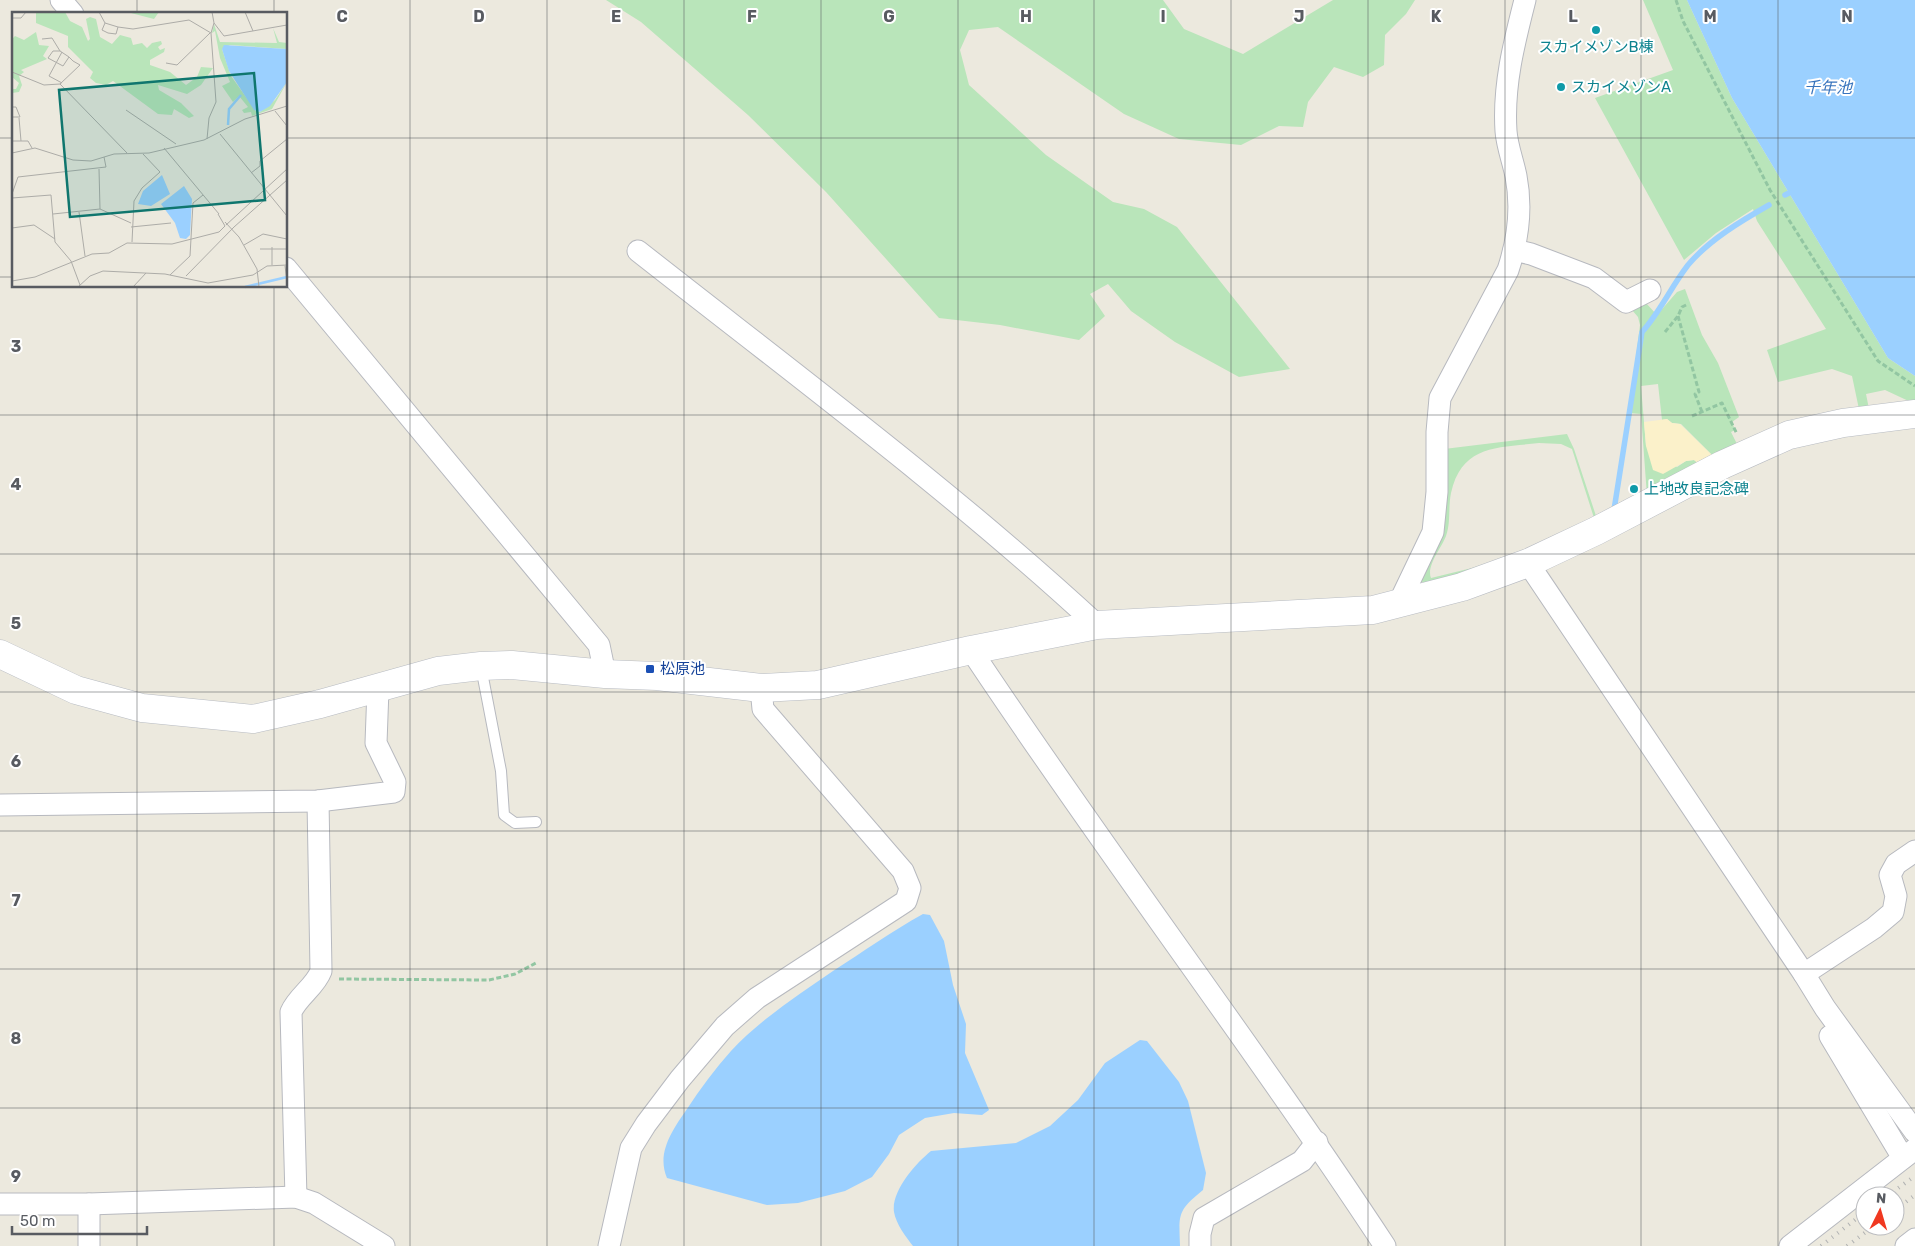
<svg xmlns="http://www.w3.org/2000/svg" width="1915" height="1246" font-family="Rubik,'Noto Sans JP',sans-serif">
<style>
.green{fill:#b9e5ba;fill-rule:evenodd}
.sand{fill:#fbf1ca}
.water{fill:#9bd0ff}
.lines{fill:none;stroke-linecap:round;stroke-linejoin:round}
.stream{stroke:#9bd0ff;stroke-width:5.5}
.lane-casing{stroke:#b7b9bf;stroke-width:12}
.street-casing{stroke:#b7b9bf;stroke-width:23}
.secondary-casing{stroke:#b7bbc2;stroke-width:29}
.path{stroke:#92c6a2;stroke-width:3;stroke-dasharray:5 2.5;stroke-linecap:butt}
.lane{stroke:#fff;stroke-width:10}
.street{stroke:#fff;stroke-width:21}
.secondary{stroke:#fff;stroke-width:28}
.rail{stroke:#b1b2b2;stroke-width:4;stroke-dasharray:1 6;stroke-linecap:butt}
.grid{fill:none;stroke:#585b61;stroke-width:1;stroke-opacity:0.55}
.culture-dot{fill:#0f9aa8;stroke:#fff;stroke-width:2}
.transit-dot{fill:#1a4fb4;stroke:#fff;stroke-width:2}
.labels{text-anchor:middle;stroke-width:4;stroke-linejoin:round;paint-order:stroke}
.culture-label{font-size:15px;fill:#0d838f;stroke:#fff;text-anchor:start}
.transit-label{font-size:15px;fill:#164399;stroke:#fff;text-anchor:start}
.water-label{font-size:16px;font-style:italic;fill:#3874bd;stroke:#fff}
.inset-river{fill:none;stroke:#9bd0ff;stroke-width:2.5}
.inset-road{fill:none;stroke:#adaca8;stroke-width:1}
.view{fill:#0f766e;fill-opacity:0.15;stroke:#0f766e;stroke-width:2.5}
.inset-edge{fill:none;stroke:#585b61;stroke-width:2.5}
.grid-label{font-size:16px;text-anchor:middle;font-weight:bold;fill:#585b61;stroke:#fff;stroke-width:4;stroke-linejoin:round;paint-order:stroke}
</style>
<rect width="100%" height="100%" fill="#ece9de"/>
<g class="green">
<path d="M 606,0 L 1163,0 L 1184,29 L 1243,54 L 1333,0 L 1415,0 L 1406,14 L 1385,35 L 1384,65 L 1363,77 L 1334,67 L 1308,102 L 1303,127 L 1279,126 L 1241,145 L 1179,139 L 1124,114 L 998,27 L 969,30 L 960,50 L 969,85 L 1046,155 L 1113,202 L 1144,209 L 1177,227 L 1290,369 L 1239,377 L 1175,342 L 1131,311 L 1108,284 L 1090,294 L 1105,316 L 1079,340 L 1000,325 L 939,318 L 826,192 L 748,115 L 641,22 Z"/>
<path d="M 1643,0 L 1687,0 L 1732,98 L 1888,358 L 1915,376 L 1915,404 L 1885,390 L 1866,394 L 1870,414 L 1860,414 L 1852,376 L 1832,369 L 1778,382 L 1767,350 L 1826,329 L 1757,221 L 1753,209 L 1716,233 L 1684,260 L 1595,98 L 1673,70 Z"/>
<path d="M 1685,289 L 1702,335 L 1718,363 L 1739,417 L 1732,422 L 1735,430 L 1731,432 L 1737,444 L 1713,456 L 1681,424 L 1672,423 L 1667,419 L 1662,420 L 1658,384 L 1641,386 L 1646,446 L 1677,467 L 1686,461 L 1694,460 L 1699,464 L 1647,496 L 1641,414 L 1629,413 L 1640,325 L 1638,317 L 1632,310 L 1645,302 L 1657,315 L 1677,292 Z"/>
<path d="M 1567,434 L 1574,449 L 1598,522 C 1541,546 1484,570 1424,583 L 1419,580 L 1444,449 ZM 1539,443 L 1561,444 L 1572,449 L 1595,521 L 1522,552 L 1472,568 L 1431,578 C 1426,566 1442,547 1446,536 C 1451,522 1448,508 1451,493 C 1462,444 1498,448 1539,443 Z"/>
</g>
<path class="sand" d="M 1667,419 L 1672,423 L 1680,424 L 1713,456 L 1699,464 L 1694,460 L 1686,461 L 1663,474 L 1653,470 L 1646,446 L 1644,422 Z"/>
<g class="water">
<path d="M 1687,0 L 1915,0 L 1915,376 L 1888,358 L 1732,98 Z"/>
<path d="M 923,914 L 930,915 L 944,941 L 953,985 L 966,1024 L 965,1053 L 989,1110 L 982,1115 L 954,1113 L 925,1118 L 899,1135 L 889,1154 L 872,1177 L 845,1191 L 798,1203 L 767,1205 L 667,1178 C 656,1153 673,1129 687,1109 C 700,1089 715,1069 731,1051 C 761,1019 797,996 833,971 C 863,952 892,931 923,914 Z"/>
<path d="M 1140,1040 L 1147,1041 L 1179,1082 L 1188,1101 L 1206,1173 L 1203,1190 C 1177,1211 1179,1214 1180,1246 L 913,1246 C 906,1237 896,1224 894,1212 C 891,1191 916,1163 931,1151 L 1016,1143 L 1050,1126 L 1078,1100 L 1105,1063 Z"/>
</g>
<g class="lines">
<g class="stream">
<path d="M 1785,195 L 1789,193"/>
<path d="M 1614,510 L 1642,332 C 1660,312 1671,287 1688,265 C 1709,240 1741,221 1769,205"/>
</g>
<g class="lane-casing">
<path id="lane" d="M 481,667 L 501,771 L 504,815 L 515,823 L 536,822"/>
</g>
<g class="street-casing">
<g id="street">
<path d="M 61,0 L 73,14"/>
<path d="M 1514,250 L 1531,254 L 1594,278 L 1626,302 L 1650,290"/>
<path d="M 638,251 C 793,373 952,491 1097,625"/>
<path d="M 286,268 L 599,645 L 605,674"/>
<path d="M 1528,563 L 1804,974 L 1825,1008 L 1915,1132"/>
<path d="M 1399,603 L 1433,532 L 1437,492 L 1437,432 L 1440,398 L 1508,270 C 1518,240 1522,207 1516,176 C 1513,161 1507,146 1506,131 C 1503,86 1514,43 1525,0"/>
<path d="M 971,650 C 1105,852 1252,1044 1385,1246"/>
<path d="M 0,805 L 318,801 L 394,792 L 395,782 L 376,743 L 378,689"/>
<path d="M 1804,974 L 1874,928 L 1893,912 L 1896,896 L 1890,875 L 1896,864 L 1915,851"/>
<path d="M 1830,1036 L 1903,1158"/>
<path d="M 296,1197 L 291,1012 C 298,996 315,987 321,971 L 318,801"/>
<path d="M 0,1204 L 89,1204 L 296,1197 L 314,1203 L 384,1246"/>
<path d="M 89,1246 L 89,1204"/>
<path d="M 609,1246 L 631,1148 L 646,1124 L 680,1079 L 725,1026 L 757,998 L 906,901 L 910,888 L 903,871 L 763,709 L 761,688"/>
<path d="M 1200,1246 L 1200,1234 L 1204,1218 L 1302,1161 L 1317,1142"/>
<path d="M 1790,1246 L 1915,1149"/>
<path d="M 1906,1246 L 1915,1239"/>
</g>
</g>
<g class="secondary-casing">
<path id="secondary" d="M 0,654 L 76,690 L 142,708 L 253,719 L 320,704 L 438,671 L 481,666 L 512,665 L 605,674 L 657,676 L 761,688 L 818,685 L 971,650 L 1097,625 L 1373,610 L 1462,587 L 1528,563 L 1596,531 L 1722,465 L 1789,435 L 1843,423 L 1915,414"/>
</g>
<g class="path">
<path d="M 1676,0 L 1683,21 L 1770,190 L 1878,361 L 1915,386"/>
<path d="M 1678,316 L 1699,392 L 1695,394 L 1702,412"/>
<path d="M 1665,332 L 1678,316 L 1682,307 L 1688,304"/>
<path d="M 1692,416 L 1722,403 L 1737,434"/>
<path d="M 339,979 L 489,980 L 515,974 L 536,963"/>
</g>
<use href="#lane" class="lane"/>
<use href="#street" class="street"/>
<use href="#secondary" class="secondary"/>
<g class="rail">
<path d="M 1887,1196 L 1915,1176"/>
<path d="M 1895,1210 L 1915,1195"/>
<path d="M 1821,1246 L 1865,1212"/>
<path d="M 1847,1246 L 1874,1226"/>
</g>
</g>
<path class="grid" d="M 137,0 L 137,14M 274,0 L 274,14M 410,0 L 410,1246M 547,0 L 547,1246M 684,0 L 684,1246M 821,0 L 821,1246M 958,0 L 958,1246M 1094,0 L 1094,1246M 1231,0 L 1231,1246M 1368,0 L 1368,1246M 1505,0 L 1505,1246M 1641,0 L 1641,1246M 1778,0 L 1778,1246M 0,138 L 14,138M 286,138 L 1915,138M 0,277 L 14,277M 286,277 L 1915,277M 137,286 L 137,1246M 274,286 L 274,1246M 0,415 L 1915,415M 0,554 L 1915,554M 0,692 L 1915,692M 0,831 L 1915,831M 0,969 L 1915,969M 0,1108 L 1915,1108"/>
<g class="culture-dot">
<circle cx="1596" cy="30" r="5"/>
<circle cx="1561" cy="87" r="5"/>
<circle cx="1634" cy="489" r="5"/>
</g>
<rect class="transit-dot" x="645" y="664" width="10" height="10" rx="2.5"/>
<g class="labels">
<g class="culture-label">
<text x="1596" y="52" text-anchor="middle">スカイメゾンB棟</text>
<text x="1571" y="92">スカイメゾンA</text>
<text x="1644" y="494">上地改良記念碑</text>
</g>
<g class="transit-label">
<text x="660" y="674">松原池</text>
</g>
<g class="water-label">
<text x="1828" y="93">千年池</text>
</g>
</g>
<g transform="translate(12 12)">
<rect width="275" height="275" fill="#ece9de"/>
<path d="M 24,0 L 53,0 L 58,9 L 70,15 L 76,29 L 78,27 L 74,7 L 78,5 L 84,7 L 88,25 L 100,32 L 108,23 L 119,26 L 121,33 L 130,31 L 135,36 L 140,31 L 149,29 L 150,32 L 146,35 L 148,38 L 153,36 L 152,40 L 138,48 L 138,53 L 158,60 L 174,73 L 185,65 L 189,55 L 201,56 L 189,73 L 175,82 L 146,73 L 147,78 L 169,91 L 182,104 L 177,106 L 162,97 L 160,103 L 146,102 L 101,69 L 94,73 L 84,71 L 78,66 L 81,60 L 56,35 L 56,24 L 24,11 ZM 115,0 L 147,0 L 142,7 ZM 202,12 L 208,30 L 265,31 L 261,16 L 267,30 L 275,31 L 275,37 L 218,33 L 210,37 L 219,64 L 244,99 L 248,100 L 263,88 L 275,70 L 260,97 L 240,104 L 239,100 L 232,101 L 230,98 L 236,95 L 227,84 L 221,90 L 210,74 L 218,70 L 208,46 L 203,19 L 200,21 ZM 24,20 L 27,33 L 37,34 L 31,44 L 35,47 L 9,58 L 12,60 L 7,64 L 10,73 L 7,80 L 0,81 L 0,77 L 4,77 L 7,71 L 0,65 L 0,27 L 3,24 L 12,28 Z" fill="#b9e5ba"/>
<path d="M 212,33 L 275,37 L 275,70 L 258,94 L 248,100 L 242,98 L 217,59 L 210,37 ZM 150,163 L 158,182 L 139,194 L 126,192 L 131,179 ZM 172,174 L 180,187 L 178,223 L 174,227 L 168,226 L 163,211 L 149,192 Z" fill="#9bd0ff"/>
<path class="inset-river" d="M 216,113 L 217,97 L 229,83M 233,275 L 275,265"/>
<path class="inset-road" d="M 87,0 L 93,11 L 106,15 L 121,17 L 177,8 L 199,21M 200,0 L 202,11 L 212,24 L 275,13M 233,0 L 241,19M 0,6 L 9,6 L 14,0M 93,11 L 90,18 L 96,21 L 104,22 L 106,15M 30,27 L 40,26 L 48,39M 154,51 L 165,53 L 198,21M 0,60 L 32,73 L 48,72 L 68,53 L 61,49 L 57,45 L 48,39 L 41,39 L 36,46 L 51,54 L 57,45M 50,71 L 37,64 L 50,40M 48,72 L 115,141M 0,95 L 4,95 L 8,105 L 0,105M 114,98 L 164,132M 263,99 L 275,114M 7,106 L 9,129M 208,122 L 275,204M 195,127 L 197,106 L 204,90 L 199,21 L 202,11M 0,129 L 16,129 L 20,136M 152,136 L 207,202M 0,141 L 23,136 L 61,148 L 79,149 L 102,142 L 137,141 L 192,128 L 233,107 L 275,94M 87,157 L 88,197M 239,161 L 248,154 L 248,149 L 275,127M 0,182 L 6,165 L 94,155 L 92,145M 0,186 L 39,183 L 43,230 L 59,249 L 68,273M 67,200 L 73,244M 41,202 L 88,197 L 119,211M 213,210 L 227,225 L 245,257 L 247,275M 214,213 L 275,157M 119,215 L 159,211M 0,216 L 22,213 L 43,227M 120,230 L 122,189 L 130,176 L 148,160 L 131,142M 232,233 L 251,222 L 275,227M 248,237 L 275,237M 260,253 L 260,235M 273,254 L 275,269M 158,263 L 178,244 L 181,191 L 191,183M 174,264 L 222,215 L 275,168M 0,269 L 23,265 L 80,242 L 97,241 L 115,231 L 160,232 L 207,220 L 213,214 L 206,202M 66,275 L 78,264 L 91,259 L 153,262 L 196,271 L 241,263 L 255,254 L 275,253M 121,275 L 134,261"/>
<path class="view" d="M 242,61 L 253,188 L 58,205 L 47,78 Z"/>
<rect width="275" height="275" class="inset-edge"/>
</g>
<g class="grid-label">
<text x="342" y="22">C</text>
<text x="479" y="22">D</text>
<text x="616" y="22">E</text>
<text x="752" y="22">F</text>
<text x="889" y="22">G</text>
<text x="1026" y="22">H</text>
<text x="1163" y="22">I</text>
<text x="1299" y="22">J</text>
<text x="1436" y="22">K</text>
<text x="1573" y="22">L</text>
<text x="1710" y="22">M</text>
<text x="1847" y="22">N</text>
<text x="16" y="352">3</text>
<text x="16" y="490">4</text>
<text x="16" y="629">5</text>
<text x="16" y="767">6</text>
<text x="16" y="906">7</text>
<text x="16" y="1044">8</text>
<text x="16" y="1182">9</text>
</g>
<g transform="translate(1880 1211) rotate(5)"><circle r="24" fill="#ffffff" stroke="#bcbdc0"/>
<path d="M0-4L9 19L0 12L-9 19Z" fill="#f03820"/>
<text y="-8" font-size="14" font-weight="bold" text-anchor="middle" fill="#585b61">N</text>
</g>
<path d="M12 1226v8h135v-8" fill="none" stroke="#585b61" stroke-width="2.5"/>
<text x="20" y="1226" font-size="15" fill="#585b61" stroke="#ffffff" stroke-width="4" paint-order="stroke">50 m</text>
</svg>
